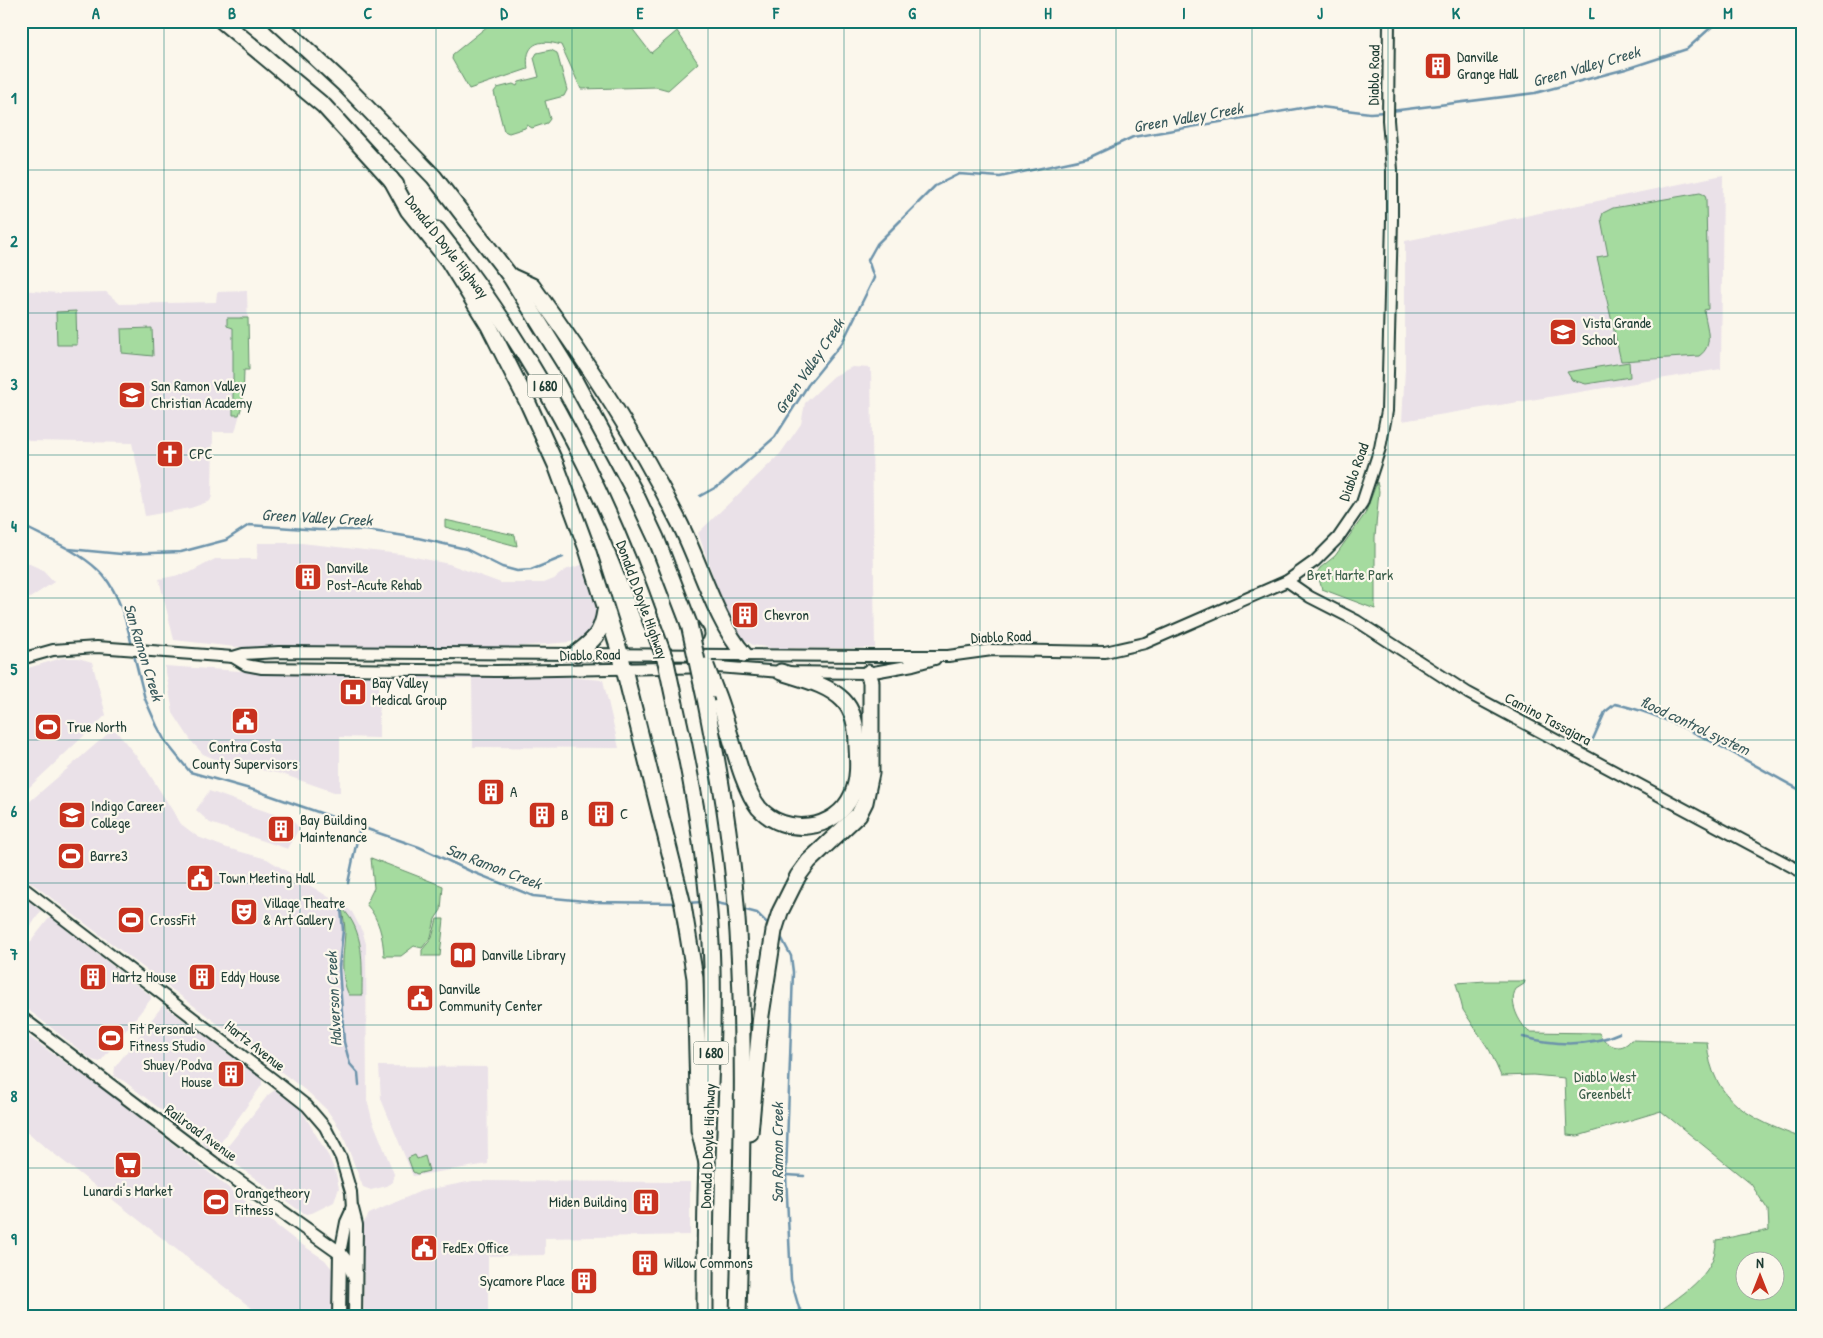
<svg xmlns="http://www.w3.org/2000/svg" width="1823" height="1338" font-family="'Patrick Hand',sans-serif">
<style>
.built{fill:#eae1e8}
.green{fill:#a5db9f;stroke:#628c6a;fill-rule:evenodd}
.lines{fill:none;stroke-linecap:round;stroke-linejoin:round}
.stream{stroke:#6c93ab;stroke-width:2.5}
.minor-casing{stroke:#1f3d34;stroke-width:14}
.major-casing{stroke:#1f3d34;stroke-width:16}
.highway-casing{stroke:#1f3d34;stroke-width:19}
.minor{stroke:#fbf7ec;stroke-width:10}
.major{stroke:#fbf7ec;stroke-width:12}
.highway{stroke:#fbf7ec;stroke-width:15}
.highway-bridge-casing{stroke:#1f3d34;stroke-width:19;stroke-linecap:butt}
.highway-bridge{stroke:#fbf7ec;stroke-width:15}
.grid{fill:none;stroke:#0f766e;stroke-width:1;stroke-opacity:0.55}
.labels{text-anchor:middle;stroke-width:4.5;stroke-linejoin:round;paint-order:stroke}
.shield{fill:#fbf7ec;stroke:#61756b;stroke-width:1}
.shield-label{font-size:14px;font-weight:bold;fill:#1f3d34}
.poi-label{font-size:15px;fill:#1f3d34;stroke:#fbf7ec;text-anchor:start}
.street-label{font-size:15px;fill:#1f3d34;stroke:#fbf7ec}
.park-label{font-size:15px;fill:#3a5d49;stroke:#fbf7ec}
.water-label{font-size:16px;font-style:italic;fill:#395a5c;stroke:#fbf7ec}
.neatline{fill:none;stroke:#0f766e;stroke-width:2}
.grid-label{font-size:16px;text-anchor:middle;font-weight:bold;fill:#0f766e}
</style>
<rect width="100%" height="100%" fill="#fbf7ec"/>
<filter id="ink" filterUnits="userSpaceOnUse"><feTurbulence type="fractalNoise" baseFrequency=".02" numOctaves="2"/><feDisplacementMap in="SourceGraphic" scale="10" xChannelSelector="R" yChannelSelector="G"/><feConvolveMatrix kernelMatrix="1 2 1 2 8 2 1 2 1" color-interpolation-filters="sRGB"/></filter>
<g filter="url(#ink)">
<g class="built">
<path d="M 1723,175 L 1721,369 L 1402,421 L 1405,369 L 1405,241 Z"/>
<path d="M 21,290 L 58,293 L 106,292 L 120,304 L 216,302 L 217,292 L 247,291 L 249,370 L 244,370 L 243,403 L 235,432 L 213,432 L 212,496 L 210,501 L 191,508 L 145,516 L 141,494 L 142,488 L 132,443 L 31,441 L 21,436 Z"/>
<path d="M 852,367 L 871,368 L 875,648 L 771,648 L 753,645 L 738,636 L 727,616 L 698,533 L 780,454 L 801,424 L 805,403 L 834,376 Z"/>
<path d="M 258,543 L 301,543 L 400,554 L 449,564 L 501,583 L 544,583 L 554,579 L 565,570 L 584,564 L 597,605 L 597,623 L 584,638 L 571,642 L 498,648 L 235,647 L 174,640 L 159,579 L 189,573 L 215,559 L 257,559 Z"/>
<path d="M 21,560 L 43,570 L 54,582 L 21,604 Z"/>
<path d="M 62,658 L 78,658 L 92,662 L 106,715 L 21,795 L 21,670 Z"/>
<path d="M 165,666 L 297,675 L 555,676 L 603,680 L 619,748 L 473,747 L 472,679 L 379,679 L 379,738 L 340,737 L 340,792 L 334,792 L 282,774 L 224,763 L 203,754 L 192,742 L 173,713 Z"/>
<path d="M 111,731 L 116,731 L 121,737 L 145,767 L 181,824 L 198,837 L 227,848 L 267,859 L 335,901 L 338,900 L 352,912 L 363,933 L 366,944 L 367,1099 L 372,1119 L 394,1174 L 393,1182 L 387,1186 L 371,1190 L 363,1187 L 341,1130 L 327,1110 L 309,1093 L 21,875 L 21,809 Z"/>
<path d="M 209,791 L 293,821 L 299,828 L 288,849 L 210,823 L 196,810 Z"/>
<path d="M 21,895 L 41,911 L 21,940 Z"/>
<path d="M 50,917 L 151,996 L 151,999 L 100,1062 L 92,1060 L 21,1004 L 21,954 Z"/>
<path d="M 163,1005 L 262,1079 L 262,1085 L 221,1142 L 213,1149 L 206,1147 L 201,1141 L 124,1081 L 114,1076 L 115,1067 Z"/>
<path d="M 21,1031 L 105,1091 L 295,1240 L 325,1260 L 332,1269 L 332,1317 L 263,1317 L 21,1128 Z"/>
<path d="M 379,1066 L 487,1067 L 488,1164 L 413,1176 L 381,1099 Z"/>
<path d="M 275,1090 L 302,1111 L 329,1157 L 336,1174 L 339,1188 L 334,1202 L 312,1213 L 306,1214 L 300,1211 L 234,1163 L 228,1163 L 224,1157 L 228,1146 L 268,1095 Z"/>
<path d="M 473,1181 L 690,1182 L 690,1235 L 545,1238 L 545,1255 L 488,1256 L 488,1317 L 364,1317 L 363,1224 L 369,1214 L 421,1191 Z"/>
</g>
<g class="green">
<path d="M 494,21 L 631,21 L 631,27 L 651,53 L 677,31 L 698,63 L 668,90 L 657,87 L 581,89 L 561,45 C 538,38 524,44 528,69 L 469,89 L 452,59 L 453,54 Z"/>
<path d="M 551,50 L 557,53 L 567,90 L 564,96 L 545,101 L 550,119 L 547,123 L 532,128 L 527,125 L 525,128 L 509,133 L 504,131 L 494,92 L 497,88 L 513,84 L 517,86 L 519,82 L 539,77 L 534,58 L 537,53 Z"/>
<path d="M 1700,193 L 1705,195 L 1706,199 L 1708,309 L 1704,310 C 1706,327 1715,345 1699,356 L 1621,361 L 1597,257 L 1608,255 L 1601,219 L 1603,213 L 1613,208 Z"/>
<path d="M 76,311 L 77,345 L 57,345 L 56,312 Z"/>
<path d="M 227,318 L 248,318 L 249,370 L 244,370 L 243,403 L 239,415 L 233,415 L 233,328 L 227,326 Z"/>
<path d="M 152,328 L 153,356 L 122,353 L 121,329 Z"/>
<path d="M 1629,362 L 1630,377 L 1586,384 L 1572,380 L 1567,372 Z"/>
<path d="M 1377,482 L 1379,491 L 1375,537 L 1375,609 L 1322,589 L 1317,573 L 1320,568 L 1335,556 L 1365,514 Z"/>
<path d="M 445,520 L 515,535 L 517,546 L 445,527 Z"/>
<path d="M 371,858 L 443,886 L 441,910 L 435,919 L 431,937 L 422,948 L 414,946 L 401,956 L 384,956 C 383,937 379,918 366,904 L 374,888 Z"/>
<path d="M 342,908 C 365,931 362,964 362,995 L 349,995 C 339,975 344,953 345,932 C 345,924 343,916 342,908 Z"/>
<path d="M 437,919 L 444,919 L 440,956 L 422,956 L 422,950 L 432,938 Z"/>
<path d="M 1486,981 L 1525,981 L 1524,984 L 1516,989 C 1508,1002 1519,1023 1529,1032 L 1599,1033 C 1606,1046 1621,1053 1631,1040 L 1707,1042 C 1711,1101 1752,1120 1802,1138 L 1802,1317 L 1652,1317 C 1678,1296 1717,1277 1716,1240 C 1725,1239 1732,1237 1740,1235 C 1750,1233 1759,1233 1769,1230 L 1768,1210 L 1751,1184 L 1661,1111 L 1578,1136 L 1567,1135 L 1565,1078 L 1533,1075 L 1501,1076 L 1490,1051 L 1463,1010 L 1456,983 ZM 1776,1260 L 1776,1290 L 1746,1290 L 1746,1260 Z"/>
<path d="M 415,1155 L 417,1159 L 425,1156 L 429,1171 L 417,1174 L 413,1172 L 408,1158 Z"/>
</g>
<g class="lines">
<g class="stream">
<path d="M 1391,111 L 1535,93 L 1626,69 L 1687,49 L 1718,21"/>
<path d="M 700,496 L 720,485 L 775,437 L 808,385 L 842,343 L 874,278 L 868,260 L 877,244 L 935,186 L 959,174 L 1000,177 L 1088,158 L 1133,137 L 1313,106 L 1370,113 L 1385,112"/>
<path d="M 21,525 C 46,538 77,550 98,570 C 117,587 127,622 132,646"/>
<path d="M 69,549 L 121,554 L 181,552 L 226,540 L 249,525 L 319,530 L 366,530 L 418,538 L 466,549 L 502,567 L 517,571 L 531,570 L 563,557"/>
<path d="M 133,651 L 145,699 L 157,726 L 165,741 L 190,772 L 257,791 L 419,847 L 470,871 L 533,896 L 595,902 L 677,903"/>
<path d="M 1593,739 L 1605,712 L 1615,704 C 1679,717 1744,761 1802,791"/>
<path d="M 348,883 L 360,826"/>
<path d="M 712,902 L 731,906"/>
<path d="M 687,903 L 702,902"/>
<path d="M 341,909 L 343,930 L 339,967 L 344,1042 L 350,1064 L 358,1073 L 359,1085"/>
<path d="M 742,909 L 757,913 L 770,926"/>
<path d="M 780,935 L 791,956 L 793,972 L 786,1175 L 791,1280 L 799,1308 L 807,1317"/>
<path d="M 1523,1037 C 1554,1045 1589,1047 1619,1033"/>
<path d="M 786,1175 L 804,1176"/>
</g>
<g class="minor-casing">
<g id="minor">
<path d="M 1287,581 L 1310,597 L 1357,621 L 1468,693 L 1802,872"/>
<path d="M 233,657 L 246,665 L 262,668 L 496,671 L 718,667 L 781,672 L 868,673 L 913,665 L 935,659"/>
<path d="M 21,659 L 53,650 L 97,647 L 233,657 L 243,654 L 279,652 L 867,656 L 948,656 L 992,650 L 1105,652 L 1145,643 L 1287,581 L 1315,561 L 1338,538 L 1362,503 L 1380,448 L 1387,411 L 1392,220 L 1392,170 L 1388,120 L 1389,21"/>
<path d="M 21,886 L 274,1080 L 307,1106 L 325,1127 L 341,1158 L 351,1192 L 352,1209 L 346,1222 L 340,1253"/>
</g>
</g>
<g class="major-casing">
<g id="major">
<path d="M 21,1018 L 213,1163 L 340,1253 L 348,1263 L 355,1278"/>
<path d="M 352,1209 L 356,1225 L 355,1317"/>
<path d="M 339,1317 L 340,1253"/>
</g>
</g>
<g class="highway-casing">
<g id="highway">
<path d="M 222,21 L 324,106 L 396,185"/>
<path d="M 276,21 L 345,85 L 434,177 L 510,276 L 571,374 L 634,491 L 656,538 L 689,624 L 696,634"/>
<path d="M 391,179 L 408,210 L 448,260 L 489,326 L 527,401 L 556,465 L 587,549 L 620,653 L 683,905 L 695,978 L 699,1130 L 707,1163"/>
<path d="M 437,230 C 531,348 601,479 651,621"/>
<path d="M 510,276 L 532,286 C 586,360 636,436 677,518 C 698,557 716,623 744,654"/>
<path d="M 577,653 C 594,640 602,633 605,611"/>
<path d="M 715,690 C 729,722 739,783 759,808 C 785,837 836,831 852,795 C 859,780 858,762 857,746 C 857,730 855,712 843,700 C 827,684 802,679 781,672"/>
<path d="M 706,703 C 719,770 731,837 736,905 C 747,1042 741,1180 738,1317"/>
<path d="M 675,704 C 693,783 707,862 711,943 C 715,1016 709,1089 707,1162 C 705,1213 705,1265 705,1317"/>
<path d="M 750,1133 L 761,1015 L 774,931 L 780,912 L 798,876 L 809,861 L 859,814 L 865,802 L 871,773 L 871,682 L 868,673"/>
</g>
</g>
<use href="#minor" class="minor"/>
<use href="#major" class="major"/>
<use href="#highway" class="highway"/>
<g class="highway-bridge-casing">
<g id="highway-bridge">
<path d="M 651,621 L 666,662 L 675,704"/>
<path d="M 689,624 L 706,703"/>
<path d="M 706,666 L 715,690"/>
</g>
</g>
<use href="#highway-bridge" class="highway-bridge"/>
</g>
</g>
<path class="grid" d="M 164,21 L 164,1317M 300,21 L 300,1317M 436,21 L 436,1317M 572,21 L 572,1317M 708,21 L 708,1317M 844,21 L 844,1317M 980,21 L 980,1317M 1116,21 L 1116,1317M 1252,21 L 1252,1317M 1388,21 L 1388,1317M 1524,21 L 1524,1317M 1660,21 L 1660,1317M 21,170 L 1802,170M 21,313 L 1802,313M 21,455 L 1802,455M 21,598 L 1802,598M 21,740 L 1802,740M 21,883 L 1802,883M 21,1025 L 1802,1025M 21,1168 L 1802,1168"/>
<defs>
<g id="building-square" transform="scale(1.4375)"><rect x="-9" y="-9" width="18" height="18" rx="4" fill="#c8321e" stroke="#fbf7ec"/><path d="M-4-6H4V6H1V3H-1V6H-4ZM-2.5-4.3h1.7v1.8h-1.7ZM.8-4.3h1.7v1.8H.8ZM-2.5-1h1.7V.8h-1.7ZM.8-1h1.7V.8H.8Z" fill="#fff"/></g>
<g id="school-square" transform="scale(1.4375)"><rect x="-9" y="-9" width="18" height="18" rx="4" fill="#c8321e" stroke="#fbf7ec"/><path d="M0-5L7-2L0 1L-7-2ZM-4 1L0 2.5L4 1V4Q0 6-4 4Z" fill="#fff"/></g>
<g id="church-square" transform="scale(1.4375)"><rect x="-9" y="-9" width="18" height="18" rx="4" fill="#c8321e" stroke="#fbf7ec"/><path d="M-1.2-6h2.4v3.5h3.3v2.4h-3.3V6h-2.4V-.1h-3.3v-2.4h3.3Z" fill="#fff"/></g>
<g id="hospital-square" transform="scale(1.4375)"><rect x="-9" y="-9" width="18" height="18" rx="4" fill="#c8321e" stroke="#fbf7ec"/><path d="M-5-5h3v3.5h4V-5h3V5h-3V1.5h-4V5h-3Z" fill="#fff"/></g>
<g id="civic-square" transform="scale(1.4375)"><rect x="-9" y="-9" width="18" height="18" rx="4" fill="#c8321e" stroke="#fbf7ec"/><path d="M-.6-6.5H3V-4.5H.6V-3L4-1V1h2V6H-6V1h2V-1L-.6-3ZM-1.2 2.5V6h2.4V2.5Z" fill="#fff"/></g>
<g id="stadium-square" transform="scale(1.4375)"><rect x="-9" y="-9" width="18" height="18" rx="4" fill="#c8321e" stroke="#fbf7ec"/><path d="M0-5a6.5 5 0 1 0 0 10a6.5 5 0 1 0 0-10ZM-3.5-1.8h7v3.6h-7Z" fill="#fff"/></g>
<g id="university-square" transform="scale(1.4375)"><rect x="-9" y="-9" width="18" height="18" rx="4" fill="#c8321e" stroke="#fbf7ec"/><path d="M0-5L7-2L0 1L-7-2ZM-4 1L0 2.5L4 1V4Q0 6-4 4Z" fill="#fff"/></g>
<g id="theatre-square" transform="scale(1.4375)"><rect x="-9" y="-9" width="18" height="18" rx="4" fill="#c8321e" stroke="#fbf7ec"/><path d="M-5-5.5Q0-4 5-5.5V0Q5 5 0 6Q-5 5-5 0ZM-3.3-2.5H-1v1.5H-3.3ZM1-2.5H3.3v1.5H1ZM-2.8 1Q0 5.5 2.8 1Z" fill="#fff"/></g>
<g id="library-square" transform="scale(1.4375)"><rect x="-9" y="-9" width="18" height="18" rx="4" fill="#c8321e" stroke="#fbf7ec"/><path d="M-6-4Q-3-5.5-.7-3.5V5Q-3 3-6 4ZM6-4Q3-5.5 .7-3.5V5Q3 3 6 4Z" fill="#fff"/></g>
<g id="supermarket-square" transform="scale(1.4375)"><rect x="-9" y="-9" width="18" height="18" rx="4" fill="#c8321e" stroke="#fbf7ec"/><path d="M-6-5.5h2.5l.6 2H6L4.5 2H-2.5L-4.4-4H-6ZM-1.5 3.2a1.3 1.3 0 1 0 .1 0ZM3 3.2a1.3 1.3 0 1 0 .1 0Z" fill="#fff"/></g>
</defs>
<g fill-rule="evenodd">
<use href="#building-square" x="1438" y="66"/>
<use href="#school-square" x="1563" y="332"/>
<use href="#school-square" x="132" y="395"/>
<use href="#church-square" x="170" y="454"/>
<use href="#building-square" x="308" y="577"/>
<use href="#building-square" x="745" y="615"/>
<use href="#hospital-square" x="353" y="692"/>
<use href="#civic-square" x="245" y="721"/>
<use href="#stadium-square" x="48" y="727"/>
<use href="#building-square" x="491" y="792"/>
<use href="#building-square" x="601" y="814"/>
<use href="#university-square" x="72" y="815"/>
<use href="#building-square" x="542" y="815"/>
<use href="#building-square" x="281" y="829"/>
<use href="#stadium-square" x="71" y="856"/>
<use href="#civic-square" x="200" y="878"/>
<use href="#theatre-square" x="244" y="912"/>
<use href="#stadium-square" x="131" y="920"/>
<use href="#library-square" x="463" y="955"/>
<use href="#building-square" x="93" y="977"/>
<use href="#building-square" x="202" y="977"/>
<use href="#civic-square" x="420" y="998"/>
<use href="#stadium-square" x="111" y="1038"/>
<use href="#building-square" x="231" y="1074"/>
<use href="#supermarket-square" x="128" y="1165"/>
<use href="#stadium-square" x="216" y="1202"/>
<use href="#building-square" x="646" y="1202"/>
<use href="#civic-square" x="424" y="1248"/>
<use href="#building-square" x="645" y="1263"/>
<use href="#building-square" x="584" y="1281"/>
</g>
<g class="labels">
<g class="shield">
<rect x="527.5" y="374.5" width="35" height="23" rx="4"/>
<rect x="693.5" y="1041.5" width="35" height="23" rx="4"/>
</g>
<g class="shield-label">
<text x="545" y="391">I 680</text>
<text x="711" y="1058">I 680</text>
</g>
<g class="poi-label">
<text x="1457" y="62">Danville<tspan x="1457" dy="17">Grange Hall</tspan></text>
<text x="1582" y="328">Vista Grande<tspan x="1582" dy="17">School</tspan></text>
<text x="151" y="391">San Ramon Valley<tspan x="151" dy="17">Christian Academy</tspan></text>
<text x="189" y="459">CPC</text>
<text x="327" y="573">Danville<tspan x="327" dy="17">Post-Acute Rehab</tspan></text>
<text x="764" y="620">Chevron</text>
<text x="372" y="688">Bay Valley<tspan x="372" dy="17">Medical Group</tspan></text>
<text x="67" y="732">True North</text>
<text x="245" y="752" text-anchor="middle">Contra Costa<tspan x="245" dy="17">County Supervisors</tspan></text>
<text x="510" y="797">A</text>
<text x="91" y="811">Indigo Career<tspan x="91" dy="17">College</tspan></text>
<text x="620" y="819">C</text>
<text x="561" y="820">B</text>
<text x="300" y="825">Bay Building<tspan x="300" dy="17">Maintenance</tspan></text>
<text x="90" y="861">Barre3</text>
<text x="219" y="883">Town Meeting Hall</text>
<text x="263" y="908">Village Theatre<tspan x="263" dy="17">&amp; Art Gallery</tspan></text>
<text x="150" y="925">CrossFit</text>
<text x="482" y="960">Danville Library</text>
<text x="112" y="982">Hartz House</text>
<text x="221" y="982">Eddy House</text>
<text x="439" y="994">Danville<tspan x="439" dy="17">Community Center</tspan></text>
<text x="130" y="1034">Fit Personal<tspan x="130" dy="17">Fitness Studio</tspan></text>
<text x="212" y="1070" text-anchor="end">Shuey/Podva<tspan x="212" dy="17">House</tspan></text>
<text x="128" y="1196" text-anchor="middle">Lunardi's Market</text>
<text x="235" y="1198">Orangetheory<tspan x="235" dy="17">Fitness</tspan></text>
<text x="627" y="1207" text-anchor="end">Miden Building</text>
<text x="443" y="1253">FedEx Office</text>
<text x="664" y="1268">Willow Commons</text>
<text x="565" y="1286" text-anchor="end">Sycamore Place</text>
</g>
<g class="street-label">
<text transform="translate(1374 75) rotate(-89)" y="5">Diablo Road</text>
<text transform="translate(447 247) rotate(52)" y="5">Donald D Doyle Highway</text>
<text transform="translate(1354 472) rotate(-70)" y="5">Diablo Road</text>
<text transform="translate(642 600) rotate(70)" y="5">Donald D Doyle Highway</text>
<text transform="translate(1001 637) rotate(-2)" y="5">Diablo Road</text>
<text transform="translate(590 655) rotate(-1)" y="5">Diablo Road</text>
<text transform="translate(1548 719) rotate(28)" y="5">Camino Tassajara</text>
<text transform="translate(255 1046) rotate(38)" y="5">Hartz Avenue</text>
<text transform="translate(201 1133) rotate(36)" y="5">Railroad Avenue</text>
<text transform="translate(708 1146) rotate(-88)" y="5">Donald D Doyle Highway</text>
</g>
<g class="park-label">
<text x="1350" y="580">Bret Harte Park</text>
<text x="1605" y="1082">Diablo West<tspan x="1605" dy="17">Greenbelt</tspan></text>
</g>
<g class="water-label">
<text transform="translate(1586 66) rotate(-16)" y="6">Green Valley Creek</text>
<text transform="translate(1188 117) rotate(-10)" y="6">Green Valley Creek</text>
<text transform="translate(809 366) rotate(-56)" y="6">Green Valley Creek</text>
<text transform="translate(317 517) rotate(3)" y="6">Green Valley Creek</text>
<text transform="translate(144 652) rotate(73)" y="6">San Ramon Creek</text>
<text transform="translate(1695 725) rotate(25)" y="6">flood control system</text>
<text transform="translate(494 866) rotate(21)" y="6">San Ramon Creek</text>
<text transform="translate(333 999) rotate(-93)" y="6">Halverson Creek</text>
<text transform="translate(777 1153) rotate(-90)" y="6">San Ramon Creek</text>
</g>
</g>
<rect width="1823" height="1338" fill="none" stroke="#fbf7ec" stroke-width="55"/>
<g transform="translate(1760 1276)"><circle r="24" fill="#fbf7ec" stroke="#a3ada2"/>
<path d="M0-4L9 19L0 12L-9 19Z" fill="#c8321e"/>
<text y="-8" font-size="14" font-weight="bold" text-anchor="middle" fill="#1f3d34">N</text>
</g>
<rect x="28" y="28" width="1768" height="1282" class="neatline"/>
<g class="grid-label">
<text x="96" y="19">A</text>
<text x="232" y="19">B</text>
<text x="368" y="19">C</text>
<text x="504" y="19">D</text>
<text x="640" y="19">E</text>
<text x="776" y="19">F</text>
<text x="912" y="19">G</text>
<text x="1048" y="19">H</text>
<text x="1184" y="19">I</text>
<text x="1320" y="19">J</text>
<text x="1456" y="19">K</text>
<text x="1592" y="19">L</text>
<text x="1728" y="19">M</text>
<text x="14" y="104">1</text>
<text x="14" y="247">2</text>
<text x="14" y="390">3</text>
<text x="14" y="532">4</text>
<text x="14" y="675">5</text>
<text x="14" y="817">6</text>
<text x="14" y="960">7</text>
<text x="14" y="1102">8</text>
<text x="14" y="1245">9</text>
</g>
</svg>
